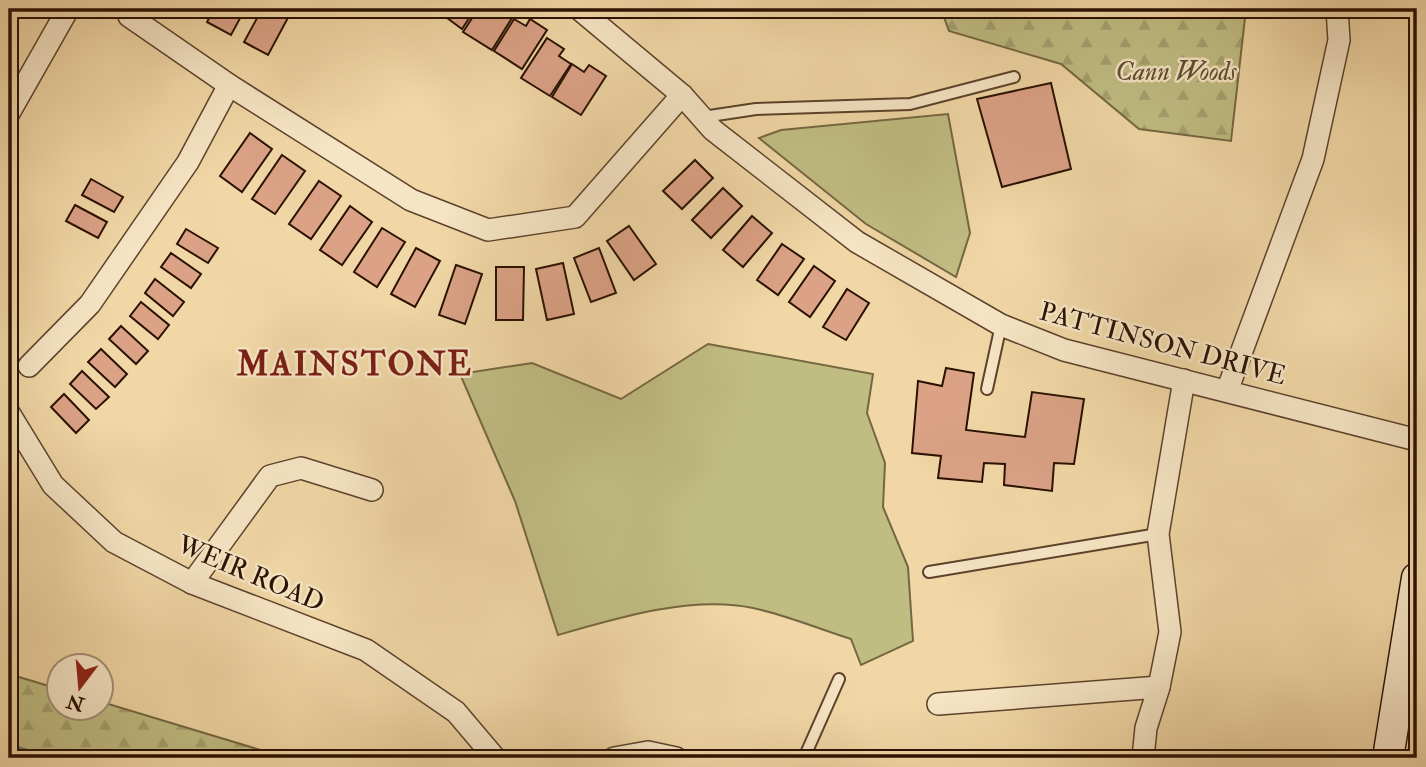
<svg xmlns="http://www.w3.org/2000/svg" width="1426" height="767" font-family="'IM FELL Double Pica',serif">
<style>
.forest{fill:url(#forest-firs);stroke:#756742;stroke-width:2}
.green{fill:#c0bd83;stroke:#756742;stroke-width:2}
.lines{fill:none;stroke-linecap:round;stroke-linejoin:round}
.stream{stroke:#71746d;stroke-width:7}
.building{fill:#dba286;stroke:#2a1102;stroke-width:2}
.service-casing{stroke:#5c422b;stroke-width:14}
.minor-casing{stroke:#5c422b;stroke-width:24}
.secondary-casing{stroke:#2a1102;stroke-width:33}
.service{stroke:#f6e5c5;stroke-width:10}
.minor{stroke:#f6e5c5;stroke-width:21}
.secondary{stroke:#f6e5c5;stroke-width:30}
.labels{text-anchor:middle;stroke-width:5;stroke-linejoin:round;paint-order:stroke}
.park-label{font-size:26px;font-style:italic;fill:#5e4d2f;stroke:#f6e5c5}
.street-label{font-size:26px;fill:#2a1102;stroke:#f6e5c5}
.district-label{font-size:33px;font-weight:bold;letter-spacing:2px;fill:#7a1f14;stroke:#f6e5c5}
</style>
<defs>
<pattern id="forest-firs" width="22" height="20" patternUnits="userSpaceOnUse" patternTransform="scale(1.75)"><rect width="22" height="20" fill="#c0bd83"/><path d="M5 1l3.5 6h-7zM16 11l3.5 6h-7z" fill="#a5a170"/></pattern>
</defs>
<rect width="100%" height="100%" fill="#f1d7a6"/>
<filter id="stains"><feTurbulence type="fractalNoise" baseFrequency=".00286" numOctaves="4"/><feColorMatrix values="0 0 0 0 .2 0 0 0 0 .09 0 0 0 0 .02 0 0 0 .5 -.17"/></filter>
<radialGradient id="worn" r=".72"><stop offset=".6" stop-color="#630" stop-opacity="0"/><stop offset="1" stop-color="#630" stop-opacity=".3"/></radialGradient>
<g class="forest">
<path d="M 941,9 L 1246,9 L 1231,141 L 1139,129 L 1061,64 L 949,31 Z"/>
<path d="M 9,674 L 59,689 L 60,708 L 102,708 L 102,702 L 287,758 L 9,758 Z"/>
</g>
<g class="green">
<path d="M 948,114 L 970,233 L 956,277 L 866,224 L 759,138 L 781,130 Z"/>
<path d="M 708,344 L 873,374 L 867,413 L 885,463 L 883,507 L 908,567 L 913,641 L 861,665 L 851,639 C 819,629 786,615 753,608 C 692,595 617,618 558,635 L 515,501 L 460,374 L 532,363 L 621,399 Z"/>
</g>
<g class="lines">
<path class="stream" d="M 9,747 L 46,758"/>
</g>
<g class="building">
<path d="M 214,9 L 245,9 L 231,35 L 207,22 Z"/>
<path d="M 262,9 L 280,9 L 290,14 L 268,55 L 244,42 Z"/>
<path d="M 435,9 L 475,9 L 462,29 Z"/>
<path d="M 478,9 L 502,9 L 512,18 L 492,50 L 463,32 Z"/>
<path d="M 514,19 L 526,26 L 530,19 L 547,30 L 522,69 L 494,51 Z"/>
<path d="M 547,38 L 564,49 L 559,56 L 571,64 L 550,96 L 521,78 Z"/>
<path d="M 572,64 L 584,72 L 589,65 L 606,76 L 581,115 L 552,97 Z"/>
<path d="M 1051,83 L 1071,169 L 1002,187 L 977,99 Z"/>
<path d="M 250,133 L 272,149 L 242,192 L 220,176 Z"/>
<path d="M 282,155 L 305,171 L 275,214 L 252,199 Z"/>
<path d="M 695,160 L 713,178 L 682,209 L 663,191 Z"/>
<path d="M 91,179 L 123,197 L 114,212 L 82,195 Z"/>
<path d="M 319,181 L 341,196 L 311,239 L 289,224 Z"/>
<path d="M 723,188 L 742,206 L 711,238 L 692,220 Z"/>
<path d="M 75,205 L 107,222 L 98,238 L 66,221 Z"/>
<path d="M 350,206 L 372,222 L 342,265 L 320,250 Z"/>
<path d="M 752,216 L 772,233 L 743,267 L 723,250 Z"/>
<path d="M 629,226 L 656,264 L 634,280 L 607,241 Z"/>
<path d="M 382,228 L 405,242 L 377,287 L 354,272 Z"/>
<path d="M 186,229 L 218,248 L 208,263 L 177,244 Z"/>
<path d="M 782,244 L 804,259 L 778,295 L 757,280 Z"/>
<path d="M 416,248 L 440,261 L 415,307 L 391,294 Z"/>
<path d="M 599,248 L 616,293 L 591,302 L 574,258 Z"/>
<path d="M 171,253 L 201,274 L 191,288 L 161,267 Z"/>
<path d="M 563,263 L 574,314 L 547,320 L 536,269 Z"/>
<path d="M 456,265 L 482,274 L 465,324 L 439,315 Z"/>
<path d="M 814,266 L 835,281 L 810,317 L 789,302 Z"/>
<path d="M 496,267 L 524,267 L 523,320 L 496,320 Z"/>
<path d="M 155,279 L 184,302 L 173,316 L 145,293 Z"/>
<path d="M 847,289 L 869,303 L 846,340 L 823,327 Z"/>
<path d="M 141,302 L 169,325 L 158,339 L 130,316 Z"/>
<path d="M 121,326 L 148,351 L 136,364 L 109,339 Z"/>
<path d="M 101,349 L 127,374 L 115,387 L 88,362 Z"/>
<path d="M 946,368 L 974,373 L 966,430 L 1025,437 L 1032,392 L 1084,399 L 1074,464 L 1054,463 L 1052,491 L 1004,485 L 1005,464 L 984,463 L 982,482 L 938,478 L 941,456 L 912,453 L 918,381 L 942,386 Z"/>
<path d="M 82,371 L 109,397 L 96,409 L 70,384 Z"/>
<path d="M 64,394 L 89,420 L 76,433 L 51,407 Z"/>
</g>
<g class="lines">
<g class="service-casing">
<g id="service">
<path d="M 703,117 L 756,109 L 910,104 L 1014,77"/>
<path d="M 987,389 L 1001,325"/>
<path d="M 929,572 L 1158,534"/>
<path d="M 804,758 L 839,679"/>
</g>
</g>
<g class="minor-casing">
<g id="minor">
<path d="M 579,9 L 682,95 L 713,130 L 857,242 L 1001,325 L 1064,350 L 1417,440"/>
<path d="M 129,16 L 229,85 L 411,200 L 488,230 L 575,217 L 682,95"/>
<path d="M 9,113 L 68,9"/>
<path d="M 29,366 L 90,304 L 188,162 L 229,85"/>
<path d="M 1227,391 L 1313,159 L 1339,40 L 1337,9"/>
<path d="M 9,413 L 53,485 L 114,542 L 192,583 L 366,650 L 456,712 L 495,758"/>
<path d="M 192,583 L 270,476 L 301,468 L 372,490"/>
<path d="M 938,704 L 1159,687"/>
<path d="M 614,758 L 648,752 L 676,758"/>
<path d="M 1143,758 L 1146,728 L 1159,687 L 1170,632 L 1158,534 L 1184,380"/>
</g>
</g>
<g class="secondary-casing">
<path id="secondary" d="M 1388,758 L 1417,578"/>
</g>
<use href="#service" class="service"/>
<use href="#minor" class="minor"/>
<use href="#secondary" class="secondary"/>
</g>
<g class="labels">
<g class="park-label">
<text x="1176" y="80">Cann Woods</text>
</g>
<g class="street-label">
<text transform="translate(1163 343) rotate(15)" y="9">PATTINSON DRIVE</text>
<text transform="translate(251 573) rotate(23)" y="9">WEIR ROAD</text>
</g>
<g class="district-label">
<text x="355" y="375">MAINSTONE</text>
</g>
</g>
<rect width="1426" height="767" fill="none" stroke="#f1d7a6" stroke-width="35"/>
<rect x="10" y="10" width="1405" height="746" fill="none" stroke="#2a1102" stroke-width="3.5"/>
<rect x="18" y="18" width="1391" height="732" fill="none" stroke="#2a1102" stroke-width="2"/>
<g transform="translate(80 687) rotate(196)"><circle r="33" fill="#f6e5c5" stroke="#a49077" stroke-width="2"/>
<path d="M0-5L12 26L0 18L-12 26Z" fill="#8f2418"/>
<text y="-10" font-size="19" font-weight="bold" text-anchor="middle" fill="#2a1102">N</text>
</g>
<rect width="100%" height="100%" filter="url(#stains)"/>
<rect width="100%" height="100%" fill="url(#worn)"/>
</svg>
